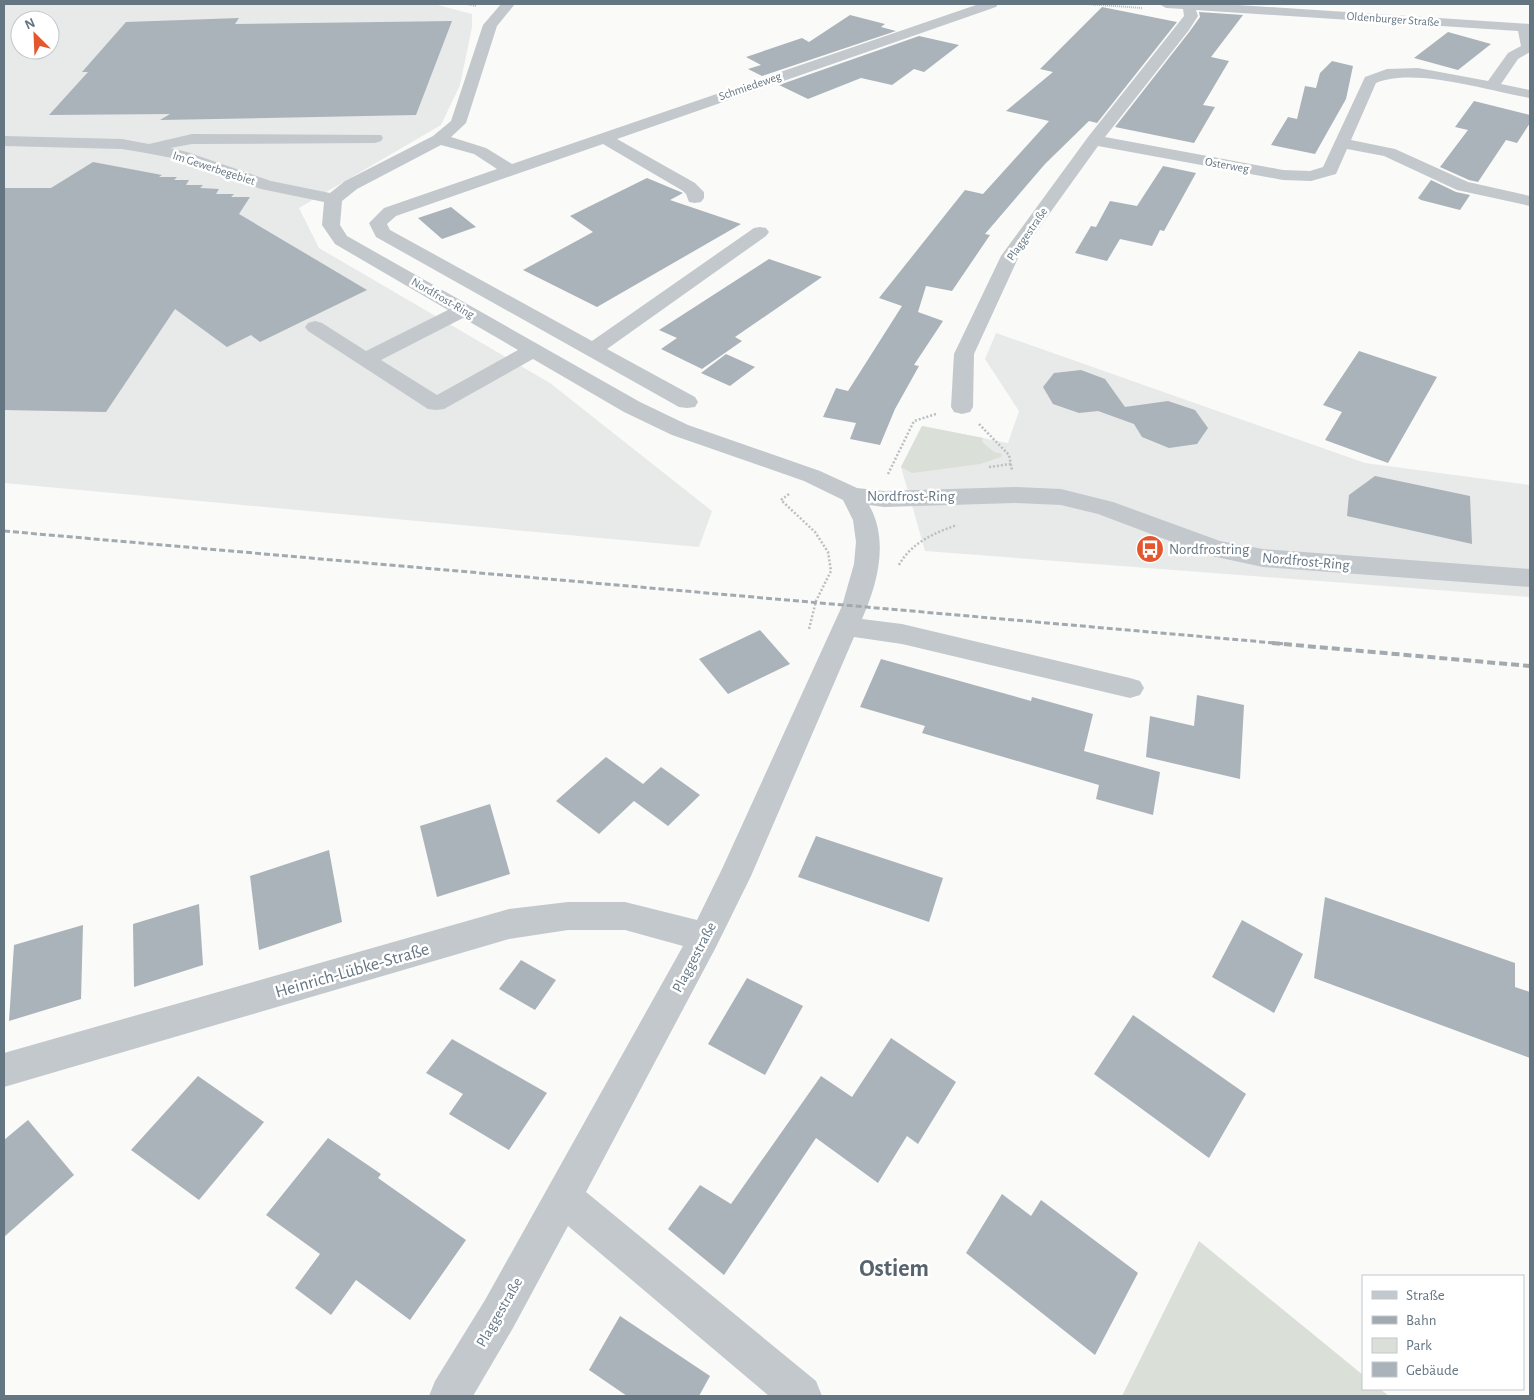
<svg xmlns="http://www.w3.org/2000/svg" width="1534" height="1400" font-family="'Alegreya Sans',sans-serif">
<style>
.built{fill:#e8e9e9;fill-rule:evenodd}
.green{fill:#dadfd7}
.building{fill:#aab3b9}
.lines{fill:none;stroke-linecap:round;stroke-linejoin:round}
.path-far1{stroke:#bbbfc2;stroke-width:2;stroke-dasharray:1 1;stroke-linecap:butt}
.path{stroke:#bbbfc2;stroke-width:2.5;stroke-dasharray:2 2;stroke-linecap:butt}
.minor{fill:#c3c8cc;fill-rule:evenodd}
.rail-far1{stroke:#a2aab0;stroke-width:3;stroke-dasharray:6 3;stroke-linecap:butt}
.rail{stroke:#a2aab0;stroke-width:4;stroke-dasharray:8 4;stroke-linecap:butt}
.labels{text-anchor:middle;stroke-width:5;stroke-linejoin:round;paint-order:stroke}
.far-street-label{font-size:12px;fill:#657683;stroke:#fff}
.street-label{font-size:15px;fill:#657683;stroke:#fff}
.poi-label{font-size:15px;fill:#657683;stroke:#fff;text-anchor:start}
.near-street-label{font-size:18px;fill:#657683;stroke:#fff}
.near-district-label{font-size:24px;font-weight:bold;fill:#57646e;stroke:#fff}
</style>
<rect width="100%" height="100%" fill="#fafaf8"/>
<g class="built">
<path d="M 4,4 L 434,4 L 472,14 L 472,27 L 460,85 L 441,125 L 299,208 L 319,248 L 550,383 L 712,511 L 699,547 L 4,483 ZM 20,20 L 50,20 L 50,50 L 20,50 Z"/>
<path d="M 996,333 L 1365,463 L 1530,485 L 1530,597 L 925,551 L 901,467 L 922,426 L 1008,443 L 1019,411 L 985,359 Z"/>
</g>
<g class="green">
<path d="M 922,426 L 983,438 L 982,442 L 994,452 L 1002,454 L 1001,457 L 980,464 L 912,473 L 901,467 Z"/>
<path d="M 1199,1241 L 1363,1375 L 1363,1389 L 1380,1389 L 1389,1396 L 1122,1396 Z"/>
</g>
<g class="building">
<path d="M 1102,7 L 1177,22 L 1097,123 L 1089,121 L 1045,164 L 985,234 L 990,235 L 952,291 L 926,286 L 918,312 L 943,321 L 914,365 L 919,366 L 895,409 L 880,445 L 850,439 L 856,423 L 823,417 L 836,388 L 848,391 L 902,306 L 879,298 L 965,190 L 983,194 L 1049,121 L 1006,111 L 1053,72 L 1040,69 Z"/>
<path d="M 1199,12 L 1243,15 L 1211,57 L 1229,61 L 1203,105 L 1215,107 L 1194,143 L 1115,127 L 1190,31 L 1200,17 Z"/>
<path d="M 850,15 L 885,24 L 881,27 L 896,31 L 762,76 L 748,69 L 761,65 L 746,57 L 802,38 L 809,42 Z"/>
<path d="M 239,18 L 235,24 L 452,21 L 416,115 L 160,120 L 170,114 L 49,115 L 88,72 L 82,72 L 126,22 Z"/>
<path d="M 1448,32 L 1491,44 L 1458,70 L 1414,58 Z"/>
<path d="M 919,36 L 959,45 L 924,72 L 914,69 L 892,85 L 861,78 L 808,99 L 779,85 Z"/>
<path d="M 1332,61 L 1353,66 L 1346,99 L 1315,154 L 1271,145 L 1288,117 L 1297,119 L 1305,86 L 1316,88 L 1320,73 Z"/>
<path d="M 1474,101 L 1530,115 L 1530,123 L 1517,143 L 1506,140 L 1478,182 L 1469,180 L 1440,167 L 1468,130 L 1455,127 Z"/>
<path d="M 93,162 L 162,175 L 159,177 L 177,177 L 174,180 L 189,180 L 186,185 L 203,185 L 200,188 L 219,189 L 216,194 L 234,194 L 231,197 L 250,197 L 239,214 L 367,290 L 260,342 L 251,335 L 227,347 L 175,309 L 106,412 L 4,410 L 4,188 L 51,188 Z"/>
<path d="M 1163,166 L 1196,173 L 1164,231 L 1160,230 L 1152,246 L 1120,239 L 1107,261 L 1075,253 L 1091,226 L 1096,227 L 1110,201 L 1137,206 Z"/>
<path d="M 647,178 L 683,193 L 670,200 L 741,224 L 597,307 L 523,270 L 593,232 L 570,216 Z"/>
<path d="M 1431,180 L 1456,192 L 1470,195 L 1460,210 L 1421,200 L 1418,198 Z"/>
<path d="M 451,207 L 476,227 L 442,239 L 418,218 Z"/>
<path d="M 769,259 L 822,277 L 735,337 L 742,341 L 702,369 L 661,349 L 677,338 L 659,330 Z"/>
<path d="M 1359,351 L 1437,377 L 1388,463 L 1325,440 L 1342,412 L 1323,405 Z"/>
<path d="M 726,354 L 755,367 L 730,386 L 701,373 Z"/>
<path d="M 1081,370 L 1105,379 L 1125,407 L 1168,401 L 1195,410 L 1208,428 L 1197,444 L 1169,448 L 1142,437 L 1134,424 L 1098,411 L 1079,413 L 1053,404 L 1043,387 L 1054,373 Z"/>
<path d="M 1375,476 L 1470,496 L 1472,544 L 1347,516 L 1349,495 Z"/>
<path d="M 760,630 L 790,664 L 728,694 L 699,659 Z"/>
<path d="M 881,659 L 1031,701 L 1032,697 L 1093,714 L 1084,751 L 1160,772 L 1153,815 L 1096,799 L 1099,785 L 922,733 L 925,726 L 860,707 Z"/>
<path d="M 1197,695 L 1244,705 L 1240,779 L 1146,757 L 1150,716 L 1194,726 Z"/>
<path d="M 606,757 L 643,784 L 661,767 L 700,795 L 668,826 L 634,801 L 599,834 L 556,801 Z"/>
<path d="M 490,804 L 510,874 L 437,897 L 420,826 Z"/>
<path d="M 816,836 L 943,878 L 929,922 L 798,877 Z"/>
<path d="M 329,850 L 342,922 L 259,950 L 250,876 Z"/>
<path d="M 1325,897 L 1515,963 L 1515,987 L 1530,992 L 1530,1058 L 1314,978 Z"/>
<path d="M 199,904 L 203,965 L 134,987 L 133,924 Z"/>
<path d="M 1242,920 L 1303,954 L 1274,1013 L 1212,977 Z"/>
<path d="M 83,925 L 81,999 L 9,1021 L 14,945 Z"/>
<path d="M 521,960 L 556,980 L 535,1010 L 499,989 Z"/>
<path d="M 747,978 L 803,1006 L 765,1075 L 708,1044 Z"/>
<path d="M 1133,1015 L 1246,1094 L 1209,1158 L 1094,1074 Z"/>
<path d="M 891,1038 L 956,1082 L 918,1144 L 907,1136 L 878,1183 L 816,1138 L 724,1275 L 668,1229 L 700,1185 L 731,1204 L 821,1076 L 852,1097 Z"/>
<path d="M 452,1039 L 547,1093 L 509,1150 L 449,1114 L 463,1094 L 426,1073 Z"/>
<path d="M 198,1076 L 264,1122 L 199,1200 L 131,1150 Z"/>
<path d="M 28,1120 L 74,1175 L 4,1237 L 4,1140 Z"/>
<path d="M 328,1138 L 381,1174 L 378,1178 L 466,1240 L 410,1320 L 356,1280 L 331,1315 L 295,1288 L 320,1254 L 266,1215 Z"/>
<path d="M 1002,1194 L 1031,1216 L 1041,1200 L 1138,1273 L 1095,1355 L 966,1253 Z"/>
<path d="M 620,1316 L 710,1376 L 699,1396 L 627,1396 L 589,1370 Z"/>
</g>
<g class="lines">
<g class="path-far1">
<path d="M 467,4 L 476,6"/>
<path d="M 1087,4 L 1142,8"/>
</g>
<g class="path">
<path d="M 979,424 L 1009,455 L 1012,470"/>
<path d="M 989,467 L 1011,464"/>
<path d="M 888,474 L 914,421 L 936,414"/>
<path d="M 789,494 L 781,500 L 815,532 L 828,552 L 831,571 L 816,601 L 809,629"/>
<path d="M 899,565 C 911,543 934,533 957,525"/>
</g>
<g class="minor">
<path d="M 501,4 L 515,4 L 497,26 L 466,123 L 451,137 L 486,148 L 512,164 L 979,4 L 998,4 L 996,7 L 617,139 L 695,183 L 704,192 L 704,198 L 701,202 L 695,203 L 689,202 L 686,194 L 683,191 L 603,144 L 396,216 L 387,224 L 390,230 L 592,341 L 754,228 L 760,227 L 766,228 L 769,232 L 766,236 L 607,349 L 695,397 L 698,402 L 695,407 L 687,408 L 679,407 L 376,237 L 369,223 L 384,208 L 497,169 L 474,154 L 441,145 L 357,189 L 342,201 L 340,225 L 347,236 L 640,402 L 688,425 L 820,471 L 857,488 L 884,491 L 1015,487 L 1061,489 L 1113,502 L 1220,541 L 1263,549 L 1530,569 L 1530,587 L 1263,567 L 1207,555 L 1098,514 L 1061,505 L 1015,503 L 884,507 L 869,505 C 889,540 878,583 862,619 L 902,624 L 1130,678 L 1140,681 L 1144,688 L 1140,695 L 1130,698 L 902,644 L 854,637 L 751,876 L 716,947 L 586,1192 L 816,1381 L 822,1396 L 769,1396 L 568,1226 L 513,1328 L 473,1396 L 429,1396 L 435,1381 L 485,1300 L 683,946 L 625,930 L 568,930 L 509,939 L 4,1087 L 4,1053 L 509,909 L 568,902 L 625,902 L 697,920 L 722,869 L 842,606 L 854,564 L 856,542 L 853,520 L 843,500 L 804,481 L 672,435 L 624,412 L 533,359 L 444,409 L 436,410 L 428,409 L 308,331 L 305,327 L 308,323 L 315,321 L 322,323 L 366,351 L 448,310 L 335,244 L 322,225 L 324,202 L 261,189 L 177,159 L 146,153 L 122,149 L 4,146 L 4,136 L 122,139 L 149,144 L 192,134 L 381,135 L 383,138 L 381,141 L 375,143 L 192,144 L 170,148 L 187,152 L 271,181 L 330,193 L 345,181 L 433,136 L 451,121 L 483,25 ZM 463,318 L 518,350 L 437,395 L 381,360 Z"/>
<path d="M 1159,4 L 1223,4 L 1530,24 L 1530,52 L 1518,59 L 1501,84 L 1530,90 L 1530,98 C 1488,91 1415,67 1376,83 L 1351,140 L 1395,149 L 1468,182 L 1530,196 L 1530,206 L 1457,190 L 1384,156 L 1347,149 L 1336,174 L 1311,181 L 1283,180 L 1098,146 L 1019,256 L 974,354 L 973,407 L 970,412 L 962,414 L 954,412 L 951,407 L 954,354 L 1001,256 L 1088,137 L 1184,16 L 1183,9 L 1166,8 ZM 1196,10 L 1518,31 L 1521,46 L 1508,53 L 1488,81 L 1418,68 L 1387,69 L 1365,77 L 1323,167 L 1310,171 L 1283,170 L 1105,137 L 1189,30 L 1198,16 Z"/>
</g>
<path class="rail-far1" d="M 4,531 L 1286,644"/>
<path class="rail" d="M 1272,643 L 1530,666"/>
</g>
<defs>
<g id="bus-disc" transform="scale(1.4375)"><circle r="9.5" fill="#e4572e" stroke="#fff"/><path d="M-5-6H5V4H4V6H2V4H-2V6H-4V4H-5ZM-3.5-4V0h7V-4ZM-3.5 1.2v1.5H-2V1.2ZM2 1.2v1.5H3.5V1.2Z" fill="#fff"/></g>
</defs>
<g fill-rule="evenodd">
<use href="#bus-disc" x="1150" y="549"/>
</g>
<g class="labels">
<g class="far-street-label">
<text transform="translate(1393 19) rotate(4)" y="4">Oldenburger Straße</text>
<text transform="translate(750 86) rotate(-19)" y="4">Schmiedeweg</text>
<text transform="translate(1227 165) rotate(10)" y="4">Osterweg</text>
<text transform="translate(214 168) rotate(18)" y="4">Im Gewerbegebiet</text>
<text transform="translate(1027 234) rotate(-55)" y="4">Plaggestraße</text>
<text transform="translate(443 298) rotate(30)" y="4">Nordfrost-Ring</text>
</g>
<g class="street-label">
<text x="911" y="501">Nordfrost-Ring</text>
<text transform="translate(1306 561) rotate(5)" y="5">Nordfrost-Ring</text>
<text transform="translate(694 957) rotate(-62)" y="5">Plaggestraße</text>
<text transform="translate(499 1312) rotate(-60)" y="5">Plaggestraße</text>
</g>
<g class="poi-label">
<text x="1169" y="554">Nordfrostring</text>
</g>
<g class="near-street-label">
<text transform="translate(352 970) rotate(-16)" y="6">Heinrich-Lübke-Straße</text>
</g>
<g class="near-district-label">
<text x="894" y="1276">Ostiem</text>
</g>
</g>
<rect width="1534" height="1400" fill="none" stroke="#657683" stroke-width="10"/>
<rect x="1362" y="1275" width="162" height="115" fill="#ffffff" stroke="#c1c8cd"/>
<rect x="1372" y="1291" width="25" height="8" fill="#c3c8cc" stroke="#c1c8cd"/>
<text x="1406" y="1300" font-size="15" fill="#657683">Straße</text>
<rect x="1372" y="1316" width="25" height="8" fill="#a2aab0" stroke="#c1c8cd"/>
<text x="1406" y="1325" font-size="15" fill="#657683">Bahn</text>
<rect x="1372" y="1338" width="25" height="15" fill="#dadfd7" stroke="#c1c8cd"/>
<text x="1406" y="1350" font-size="15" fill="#657683">Park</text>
<rect x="1372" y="1362" width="25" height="15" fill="#aab3b9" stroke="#c1c8cd"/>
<text x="1406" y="1375" font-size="15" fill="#657683">Gebäude</text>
<g transform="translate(35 35) rotate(336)"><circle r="24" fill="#ffffff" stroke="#c1c8cd"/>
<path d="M0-4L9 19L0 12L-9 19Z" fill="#e4572e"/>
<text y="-8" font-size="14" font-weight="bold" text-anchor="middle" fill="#657683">N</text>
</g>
</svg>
